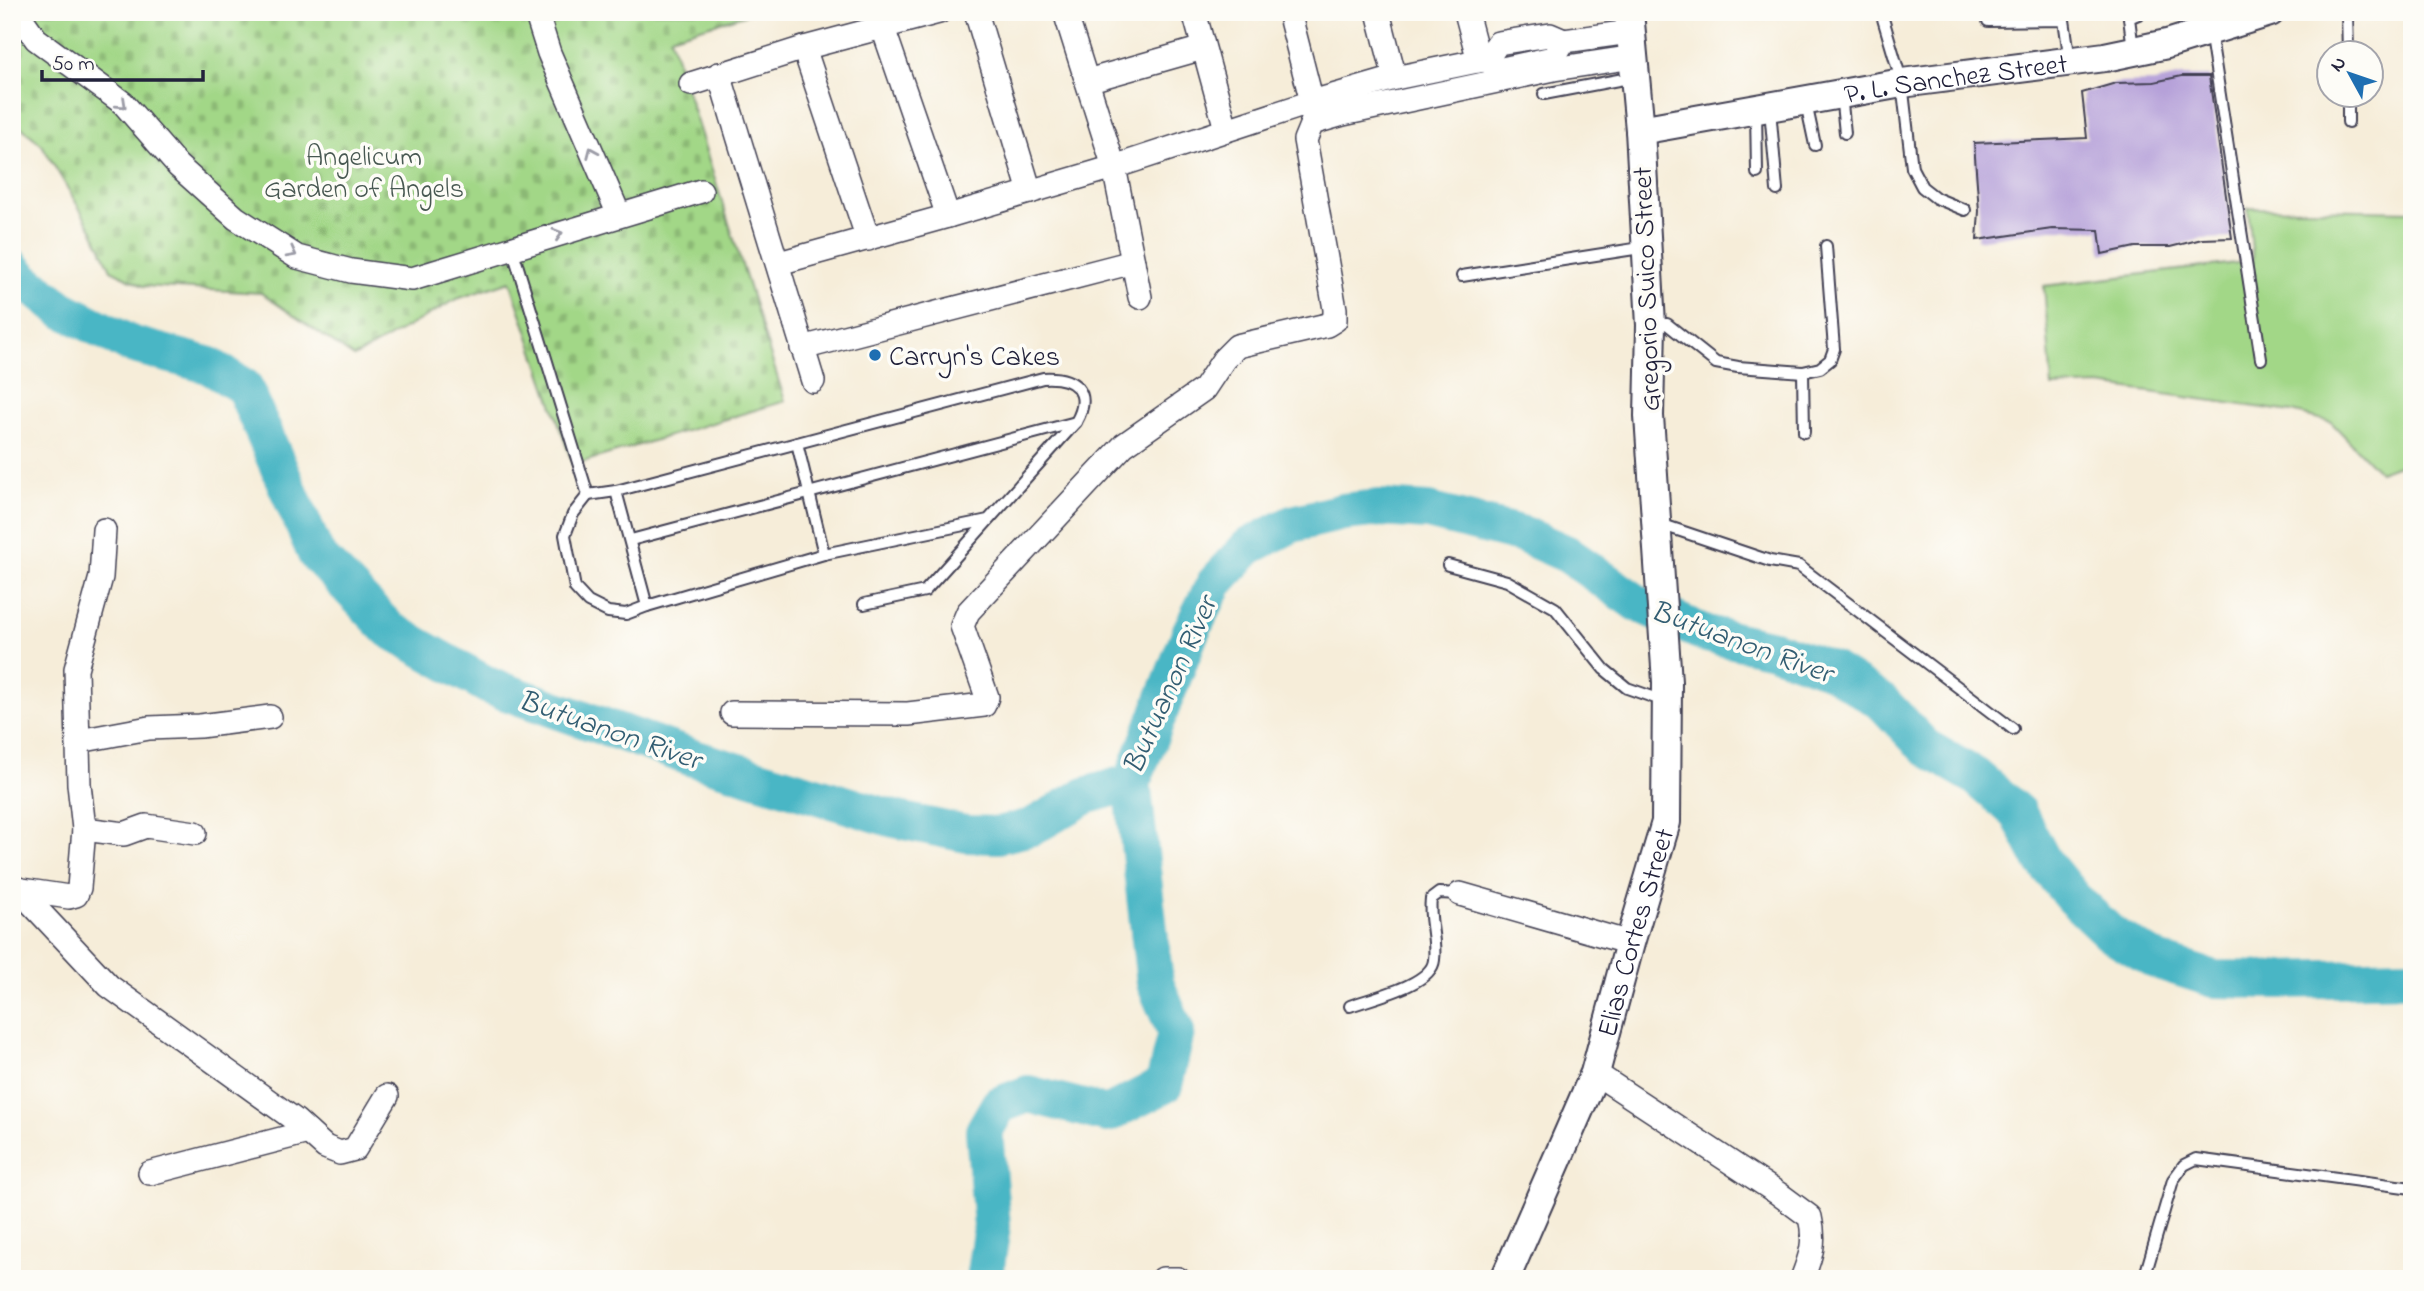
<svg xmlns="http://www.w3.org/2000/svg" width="2424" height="1291" font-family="'Indie Flower',sans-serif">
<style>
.grass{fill:#a2d787;stroke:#627c61;stroke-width:2}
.cemetery{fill:url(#cemetery-stones);stroke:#627c61;stroke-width:2}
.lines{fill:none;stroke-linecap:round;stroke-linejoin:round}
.river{stroke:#49b6c5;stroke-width:38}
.building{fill:#b6a1d9}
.service-casing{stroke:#424053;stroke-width:14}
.minor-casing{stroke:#424053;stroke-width:26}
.tertiary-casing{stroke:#424053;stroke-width:32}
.service{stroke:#fff;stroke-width:10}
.minor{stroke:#fff;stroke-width:23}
.tertiary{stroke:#fff;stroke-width:28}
.oneway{stroke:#9c9ca7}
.poi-dot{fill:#1f6fb2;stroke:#fdfcf7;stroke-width:2.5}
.labels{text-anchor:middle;stroke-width:7;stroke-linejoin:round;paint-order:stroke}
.street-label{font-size:28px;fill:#22223b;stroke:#fdfcf7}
.park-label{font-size:28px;fill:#485852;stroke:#fdfcf7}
.poi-label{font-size:28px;fill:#22223b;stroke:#fdfcf7;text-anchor:start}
.water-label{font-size:30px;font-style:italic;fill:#325d72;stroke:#fdfcf7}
</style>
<defs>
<pattern id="cemetery-stones" width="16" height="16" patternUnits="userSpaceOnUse" patternTransform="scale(1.75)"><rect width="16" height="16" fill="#a2d787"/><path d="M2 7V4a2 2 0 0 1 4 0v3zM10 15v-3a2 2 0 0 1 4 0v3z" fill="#8bb875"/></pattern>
</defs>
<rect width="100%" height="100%" fill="#fdfcf7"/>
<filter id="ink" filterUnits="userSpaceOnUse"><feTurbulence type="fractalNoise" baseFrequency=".0143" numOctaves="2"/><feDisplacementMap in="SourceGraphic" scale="14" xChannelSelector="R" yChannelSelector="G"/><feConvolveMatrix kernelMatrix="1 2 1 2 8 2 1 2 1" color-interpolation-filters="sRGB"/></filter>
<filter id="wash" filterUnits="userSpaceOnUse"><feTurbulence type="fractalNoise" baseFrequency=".00686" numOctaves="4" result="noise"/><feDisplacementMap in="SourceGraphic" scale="28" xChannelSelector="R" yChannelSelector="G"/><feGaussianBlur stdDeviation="1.57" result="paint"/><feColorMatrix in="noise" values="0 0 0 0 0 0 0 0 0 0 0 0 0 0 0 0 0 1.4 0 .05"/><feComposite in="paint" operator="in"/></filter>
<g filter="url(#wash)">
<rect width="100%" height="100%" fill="#f6edd9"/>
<path class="grass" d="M 2248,208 L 2412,211 L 2412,460 L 2379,472 L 2331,422 L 2292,412 L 2100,385 L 2052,387 L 2044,286 L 2253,261 Z"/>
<path class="cemetery" d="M 12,12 L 754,12 L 670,37 L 785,401 L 573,465 L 510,281 L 457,299 L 354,357 L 261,293 L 143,286 L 111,270 L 94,233 L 42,145 L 12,119 Z"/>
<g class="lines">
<g class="river">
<path d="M 12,267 L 23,279 L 62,309 L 130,344 L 208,365 L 244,387 L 316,554 L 390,630 L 489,686 L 693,758 L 894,819 L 966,834 L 998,835 L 1032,827 L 1085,796 L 1132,782 L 1191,631 L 1215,583 L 1248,547 L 1292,524 L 1343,512 L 1380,508 L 1428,511 L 1524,535 L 1567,554 L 1637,603 L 1706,634 L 1773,649 L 1832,670 L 1883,703 L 1925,747 L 1975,776 L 2018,813 L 2043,861 L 2073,898 L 2110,933 L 2155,960 L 2214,979 L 2279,980 L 2412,977"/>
<path d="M 984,1279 L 992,1226 L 984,1131 L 999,1105 L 1028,1094 L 1107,1114 L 1164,1085 L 1176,1032 L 1155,983 L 1132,782"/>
</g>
</g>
<g id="blocks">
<path class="building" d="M 2182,76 L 2209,76 L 2232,238 L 2202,239 L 2170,247 L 2135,247 L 2102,254 L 2099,230 L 2052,229 L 1977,240 L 1979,211 L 1974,143 L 2087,138 L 2082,93 L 2116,83 L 2154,82 Z"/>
</g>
</g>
<g filter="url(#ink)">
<use href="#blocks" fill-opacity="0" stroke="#424053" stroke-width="2"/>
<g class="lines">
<g class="service-casing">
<g id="service">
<path d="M 1881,12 L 1902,83 L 1912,168 L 1922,187 L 1936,198 L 1965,210"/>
<path d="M 2347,12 L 2348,52"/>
<path d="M 1988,21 L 2064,20 L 2070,61"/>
<path d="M 2210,31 L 2261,359"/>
<path d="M 2133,49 L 2129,18 L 2143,12"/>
<path d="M 1544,94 L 1634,77"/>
<path d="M 1841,94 L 1845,133"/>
<path d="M 2348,94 L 2348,122"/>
<path d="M 1806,103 L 1815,145"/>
<path d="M 1756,109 L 1757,173"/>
<path d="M 1770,109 L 1777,190"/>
<path d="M 512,248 L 588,495 L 573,514 L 565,535 L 575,588 L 588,602 L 608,612 L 626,614 L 647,606"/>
<path d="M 1462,276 L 1647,247"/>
<path d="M 1651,325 L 1667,324 L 1716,363 L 1738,367 L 1803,372 L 1820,368 L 1830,360 L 1834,349 L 1826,246"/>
<path d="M 1803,372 L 1804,432"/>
<path d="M 797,443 L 824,554"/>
<path d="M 588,495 L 616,491"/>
<path d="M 1657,523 L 1770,561 L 1799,566 L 2013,729"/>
<path d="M 631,540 L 1076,422"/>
<path d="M 1448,565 L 1507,581 L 1555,608 L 1604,669 L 1627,688 L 1664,701"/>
<path d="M 864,604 L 925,591 L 1076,422 C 1093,392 1075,376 1043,378 L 616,491 L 647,606 L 824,554 L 988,520"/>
<path d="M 1350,1006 C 1371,998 1432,985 1434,960 C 1437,940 1428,919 1431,899 L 1439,893 L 1460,894"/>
<path d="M 2144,1279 L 2173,1180 L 2184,1165 L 2196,1159 L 2412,1188"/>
</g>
</g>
<g class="minor-casing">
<g id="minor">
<path d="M 17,12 L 36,39 L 123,103 L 178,166 L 236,218 L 297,257 L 351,271 L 412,279 L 701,191"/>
<path d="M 536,12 L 549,53 L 619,215"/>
<path d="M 976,12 L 1030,192"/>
<path d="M 1065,12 L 1114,167 L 1140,297"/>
<path d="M 1194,12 L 1226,129"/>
<path d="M 1289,12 L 1312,102"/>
<path d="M 1378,12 L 1395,78"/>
<path d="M 1466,12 L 1479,61"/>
<path d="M 883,28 L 948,216"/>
<path d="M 804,48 L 868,239"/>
<path d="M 1487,59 L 1498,43 L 1550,35 L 1564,41"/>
<path d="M 719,74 L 813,381"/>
<path d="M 1087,81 L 1203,48"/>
<path d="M 691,84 L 804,48 L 939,12"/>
<path d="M 779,263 L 948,216 L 1114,167 L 1312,102 L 1395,78 L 1487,59 L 1498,70 L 1553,58 L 1564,41 L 1630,32"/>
<path d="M 802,348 L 1133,262"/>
<path d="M 732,713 L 908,714 L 984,705 L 987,697 L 962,626 L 968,612 L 1124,445 L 1204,389 L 1224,359 L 1237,346 L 1327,325 L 1335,320 L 1335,309 L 1305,140 L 1312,123 L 1343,114 L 1554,69 L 1634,57"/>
<path d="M 79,741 L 149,728 L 200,726 L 270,717"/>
<path d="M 84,829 L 124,834 L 146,826 L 195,833"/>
<path d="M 15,889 L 69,897 L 76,895 L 79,888 L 84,829 L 79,784 L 76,669 L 101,577 L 104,530"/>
<path d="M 18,889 L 109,986 L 295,1120 L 325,1147 L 340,1153 L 355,1149 L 387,1096"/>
<path d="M 1460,894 L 1630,943"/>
<path d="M 1595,1073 L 1779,1194 L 1810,1217 C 1816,1242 1811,1256 1802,1279"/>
<path d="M 150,1173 L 308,1132"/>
<path d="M 1163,1279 L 1178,1279"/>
</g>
</g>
<g class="tertiary-casing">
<g id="tertiary">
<path id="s1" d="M 1640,130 L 1902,83 L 2105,57 L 2167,44 L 2270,12"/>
<path id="s2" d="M 1505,1279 L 1595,1073 L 1630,943 L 1666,822 L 1667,682 L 1649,416 L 1651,325 L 1640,130 L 1629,12"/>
</g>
</g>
<use href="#service" class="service"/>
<use href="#minor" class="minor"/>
<use href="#tertiary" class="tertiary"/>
</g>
<defs><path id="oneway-chevron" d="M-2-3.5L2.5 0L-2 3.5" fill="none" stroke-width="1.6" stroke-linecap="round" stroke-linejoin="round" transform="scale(1.75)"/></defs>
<g class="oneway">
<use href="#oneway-chevron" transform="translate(122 104) rotate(43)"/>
<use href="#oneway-chevron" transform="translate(592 152) rotate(-113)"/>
<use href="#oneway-chevron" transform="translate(558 234) rotate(-17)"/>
<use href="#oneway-chevron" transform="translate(292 253) rotate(28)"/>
</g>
</g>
<circle class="poi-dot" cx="875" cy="355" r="7"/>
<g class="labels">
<g class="street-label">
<text dy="10" stroke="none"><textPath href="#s1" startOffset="320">P. L. Sanchez Street</textPath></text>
<text transform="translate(1645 289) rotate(-92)" y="10">Gregorio Suico Street</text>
<text dy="10" stroke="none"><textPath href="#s2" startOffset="371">Elias Cortes Street</textPath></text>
</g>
<g class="park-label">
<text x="364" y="165">Angelicum<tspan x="364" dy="32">Garden of Angels</tspan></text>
</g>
<g class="poi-label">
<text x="889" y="365">Carryn's Cakes</text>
</g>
<g class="water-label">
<text transform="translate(1742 641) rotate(20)" y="10">Butuanon River</text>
<text transform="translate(1169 685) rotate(-66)" y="10">Butuanon River</text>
<text transform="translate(610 729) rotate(19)" y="10">Butuanon River</text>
</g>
</g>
<rect width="2424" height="1291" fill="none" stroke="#fdfcf7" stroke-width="42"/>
<g transform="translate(2350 74) rotate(310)"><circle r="33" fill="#fdfcf7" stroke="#a5a5ac" stroke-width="2"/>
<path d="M0-5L12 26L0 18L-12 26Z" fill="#1f6fb2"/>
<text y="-10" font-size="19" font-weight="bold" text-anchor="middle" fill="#22223b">N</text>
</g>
<path d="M42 70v10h161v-10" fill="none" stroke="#22223b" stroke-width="3.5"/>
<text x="52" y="70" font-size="21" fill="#22223b" stroke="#fdfcf7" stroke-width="5" paint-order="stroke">50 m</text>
</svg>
